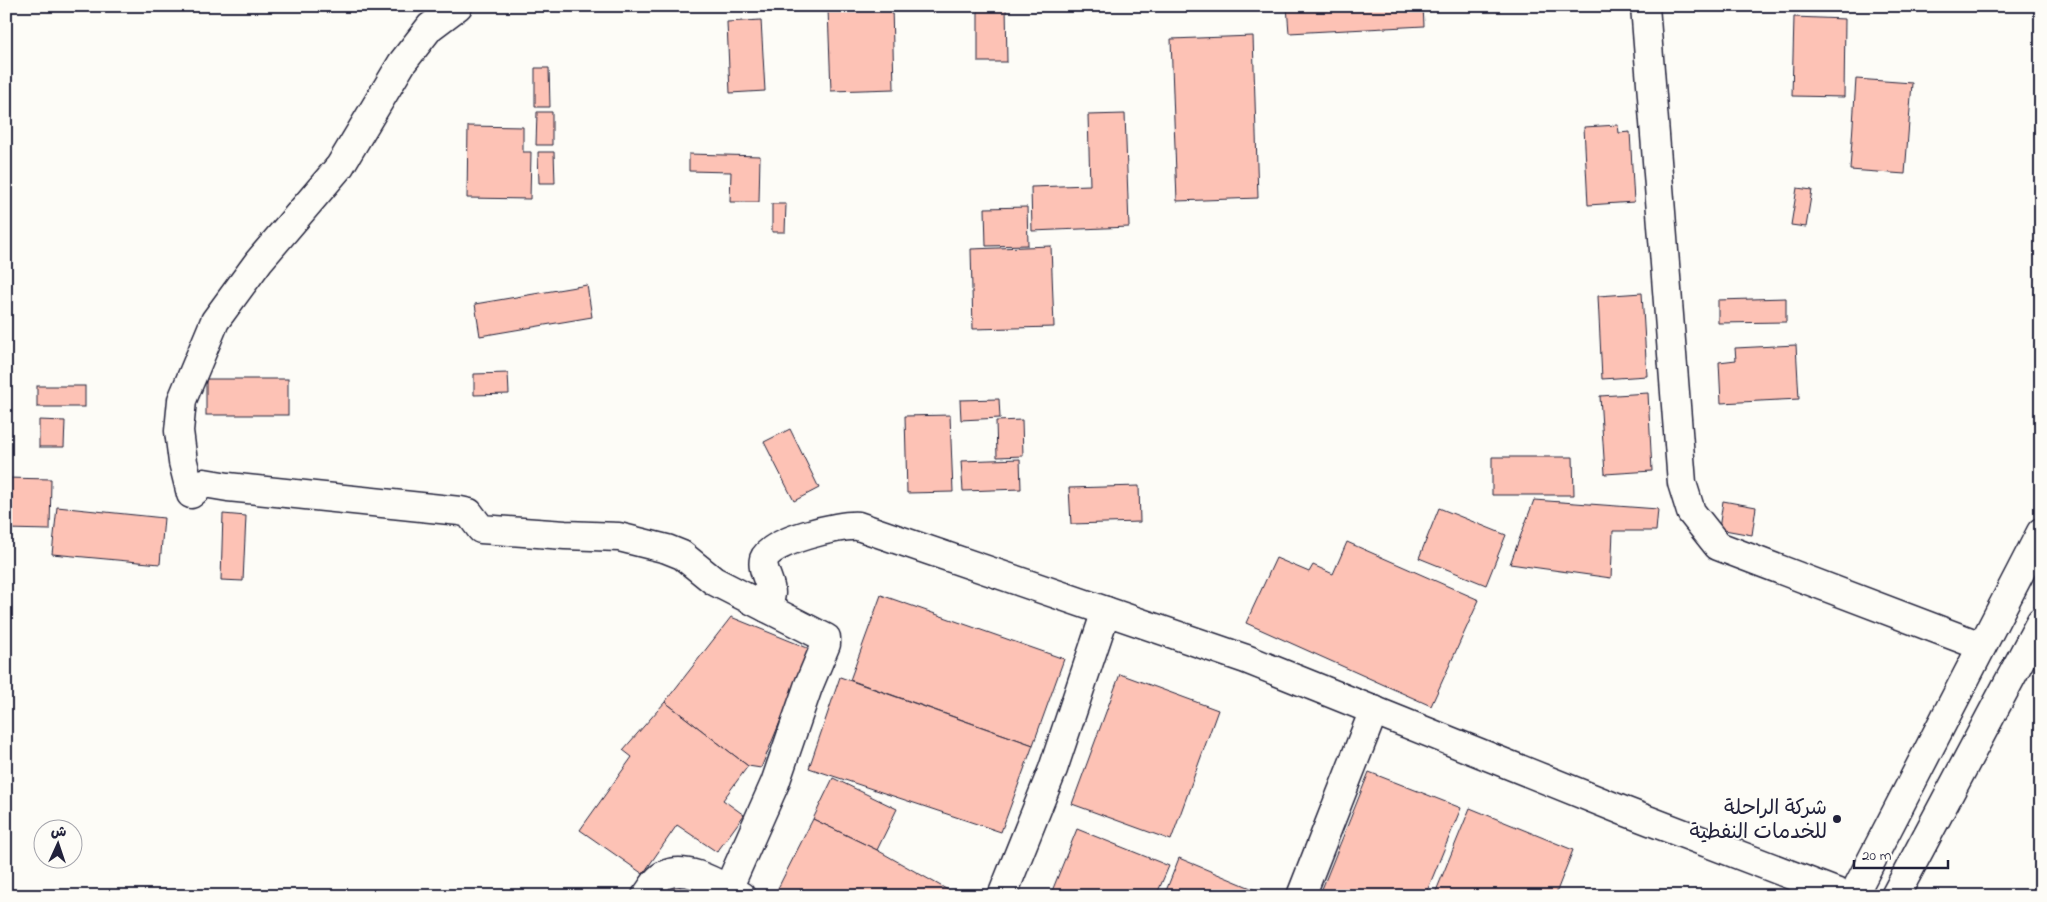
<svg xmlns="http://www.w3.org/2000/svg" width="2047" height="902" font-family="'Indie Flower','Playpen Sans Arabic',sans-serif">
<style>
.building{fill:#fdc2b5;stroke:#22223b}
.lines{fill:none;stroke-linecap:round;stroke-linejoin:round}
.street-casing{stroke:#22223b;stroke-width:31}
.secondary-casing{stroke:#22223b;stroke-width:31}
.street{stroke:#fdfcf7;stroke-width:28}
.secondary{stroke:#fdfcf7;stroke-width:28}
.poi-dot{fill:#22223b;stroke:#fdfcf7;stroke-width:2}
.labels{text-anchor:middle;stroke-width:4;stroke-linejoin:round;paint-order:stroke}
.poi-label{font-size:21px;fill:#22223b;stroke:#fdfcf7;text-anchor:end}
</style>
<rect width="100%" height="100%" fill="#fdfcf7"/>
<filter id="ink" filterUnits="userSpaceOnUse"><feTurbulence type="fractalNoise" baseFrequency=".02" numOctaves="2"/><feDisplacementMap in="SourceGraphic" scale="10" xChannelSelector="R" yChannelSelector="G"/><feConvolveMatrix kernelMatrix="1 2 1 2 8 2 1 2 1" color-interpolation-filters="sRGB"/></filter>
<g filter="url(#ink)">
<g class="building">
<path d="M 892,6 L 894,89 L 831,91 L 828,9 Z"/>
<path d="M 978,6 L 1006,6 L 1007,62 L 978,62 Z"/>
<path d="M 1287,6 L 1423,6 L 1424,26 L 1289,33 Z"/>
<path d="M 1794,17 L 1845,19 L 1844,97 L 1792,96 Z"/>
<path d="M 761,20 L 765,91 L 730,93 L 727,22 Z"/>
<path d="M 1253,36 L 1258,198 L 1177,201 L 1171,39 Z"/>
<path d="M 535,68 L 549,68 L 550,107 L 535,107 Z"/>
<path d="M 1856,79 L 1912,83 L 1905,174 L 1850,170 Z"/>
<path d="M 537,112 L 552,112 L 552,145 L 536,145 Z"/>
<path d="M 1125,114 L 1129,227 L 1032,231 L 1031,187 L 1090,185 L 1088,115 Z"/>
<path d="M 1618,125 L 1619,133 L 1630,132 L 1634,202 L 1588,205 L 1584,127 Z"/>
<path d="M 468,126 L 523,127 L 523,152 L 531,152 L 530,199 L 467,198 Z"/>
<path d="M 538,152 L 554,152 L 555,183 L 539,183 Z"/>
<path d="M 689,154 L 760,156 L 759,202 L 730,202 L 731,172 L 689,171 Z"/>
<path d="M 1797,188 L 1812,190 L 1806,227 L 1791,225 Z"/>
<path d="M 772,204 L 786,204 L 785,232 L 772,232 Z"/>
<path d="M 1027,207 L 1028,245 L 986,246 L 985,208 Z"/>
<path d="M 1051,246 L 1054,327 L 973,329 L 971,249 Z"/>
<path d="M 587,285 L 592,317 L 480,336 L 475,304 Z"/>
<path d="M 1642,293 L 1647,376 L 1602,379 L 1598,296 Z"/>
<path d="M 1786,298 L 1786,322 L 1718,323 L 1718,300 Z"/>
<path d="M 1796,345 L 1799,399 L 1721,403 L 1719,362 L 1736,360 L 1735,348 Z"/>
<path d="M 508,373 L 509,394 L 474,395 L 474,374 Z"/>
<rect x="206" y="379" width="82" height="36"/>
<rect x="37" y="386" width="48" height="21"/>
<path d="M 1648,393 L 1652,471 L 1605,474 L 1600,396 Z"/>
<path d="M 999,399 L 1000,418 L 961,420 L 960,400 Z"/>
<path d="M 950,415 L 953,492 L 907,493 L 905,416 Z"/>
<path d="M 39,420 L 65,421 L 64,447 L 39,447 Z"/>
<path d="M 1022,420 L 1023,456 L 997,457 L 996,421 Z"/>
<path d="M 790,429 L 819,488 L 794,501 L 764,442 Z"/>
<path d="M 1492,457 L 1573,457 L 1574,495 L 1492,495 Z"/>
<path d="M 1020,459 L 1021,489 L 963,491 L 961,461 Z"/>
<path d="M 6,478 L 51,479 L 50,530 L 6,529 Z"/>
<path d="M 1139,486 L 1140,522 L 1071,524 L 1069,488 Z"/>
<path d="M 1534,500 L 1658,509 L 1656,531 L 1613,531 L 1611,578 L 1510,564 Z"/>
<path d="M 1723,501 L 1756,507 L 1752,535 L 1719,529 Z"/>
<path d="M 57,507 L 164,518 L 160,564 L 52,554 Z"/>
<path d="M 1439,508 L 1506,535 L 1486,585 L 1419,558 Z"/>
<path d="M 223,514 L 246,516 L 243,581 L 221,580 Z"/>
<path d="M 1347,542 L 1479,600 L 1431,706 L 1246,623 L 1276,558 L 1309,572 L 1313,565 L 1333,574 Z"/>
<path d="M 881,595 L 1064,659 L 1033,745 L 850,680 Z"/>
<path d="M 731,617 L 810,649 L 761,768 L 748,766 L 665,702 Z"/>
<path d="M 1120,674 L 1218,710 L 1171,840 L 1072,804 Z"/>
<path d="M 840,677 L 1033,745 L 1001,832 L 809,768 Z"/>
<path d="M 665,702 L 748,766 L 723,800 L 744,815 L 717,852 L 677,825 L 643,874 L 580,830 L 632,757 L 623,750 Z"/>
<path d="M 1369,772 L 1461,808 L 1425,896 L 1324,896 L 1320,894 Z"/>
<path d="M 833,778 L 897,809 L 877,850 L 813,819 Z"/>
<path d="M 1470,808 L 1573,850 L 1555,896 L 1434,896 Z"/>
<path d="M 813,819 L 877,850 L 955,894 L 953,896 L 774,896 Z"/>
<path d="M 1077,829 L 1169,866 L 1156,896 L 1050,896 Z"/>
<path d="M 1179,858 L 1270,896 L 1164,896 Z"/>
<path d="M 674,882 L 690,896 L 662,896 Z"/>
</g>
<g class="lines">
<g class="street-casing">
<g id="street">
<path d="M 458,6 L 430,27 L 402,63 L 340,166 L 259,261 L 215,321 L 182,400 L 179,431 L 183,462 L 191,494 L 204,483 L 228,487 L 460,511 L 469,513 L 481,529 L 565,535 L 619,537 L 667,549 L 682,555 L 714,581 L 767,608 C 768,604 771,598 771,593 C 771,582 761,570 764,559 C 770,541 840,524 858,526 L 1246,659 L 1624,811 L 1846,896"/>
<path d="M 1645,6 L 1682,483 L 1691,512 L 1718,546 L 1981,646"/>
<path d="M 728,889 L 775,783 L 808,687 L 826,644 L 826,638 L 822,636 L 767,608"/>
<path d="M 646,896 C 651,890 657,878 664,875 C 689,864 719,885 741,896"/>
<path d="M 1002,896 L 1053,769 L 1106,611"/>
<path d="M 1301,896 L 1374,710"/>
</g>
</g>
<g class="secondary-casing">
<g id="secondary">
<path d="M 1853,896 L 2041,532"/>
<path d="M 1895,896 L 2041,621"/>
</g>
</g>
<use href="#street" class="street"/>
<use href="#secondary" class="secondary"/>
</g>
</g>
<circle class="poi-dot" cx="1837" cy="819" r="5"/>
<g class="labels">
<g class="poi-label">
<text x="1827" y="814">شركة الراحلة<tspan x="1827" dy="24">للخدمات النفطية</tspan></text>
</g>
</g>
<rect width="2047" height="902" fill="none" stroke="#fdfcf7" stroke-width="25"/>
<rect x="12" y="12" width="2022" height="877" fill="none" stroke="#22223b" stroke-width="2" filter="url(#ink)"/>
<g transform="translate(58 844) rotate(3)"><circle r="24" fill="#fdfcf7" stroke="#a5a5ac"/>
<path d="M0-4L9 19L0 12L-9 19Z" fill="#22223b"/>
<text y="-8" font-size="14" font-weight="bold" text-anchor="middle" fill="#22223b">ش</text>
</g>
<path d="M1854 860v8h94v-8" fill="none" stroke="#22223b" stroke-width="2.5"/>
<text x="1862" y="860" font-size="15" fill="#22223b" stroke="#fdfcf7" stroke-width="4" paint-order="stroke">20 m</text>
</svg>
